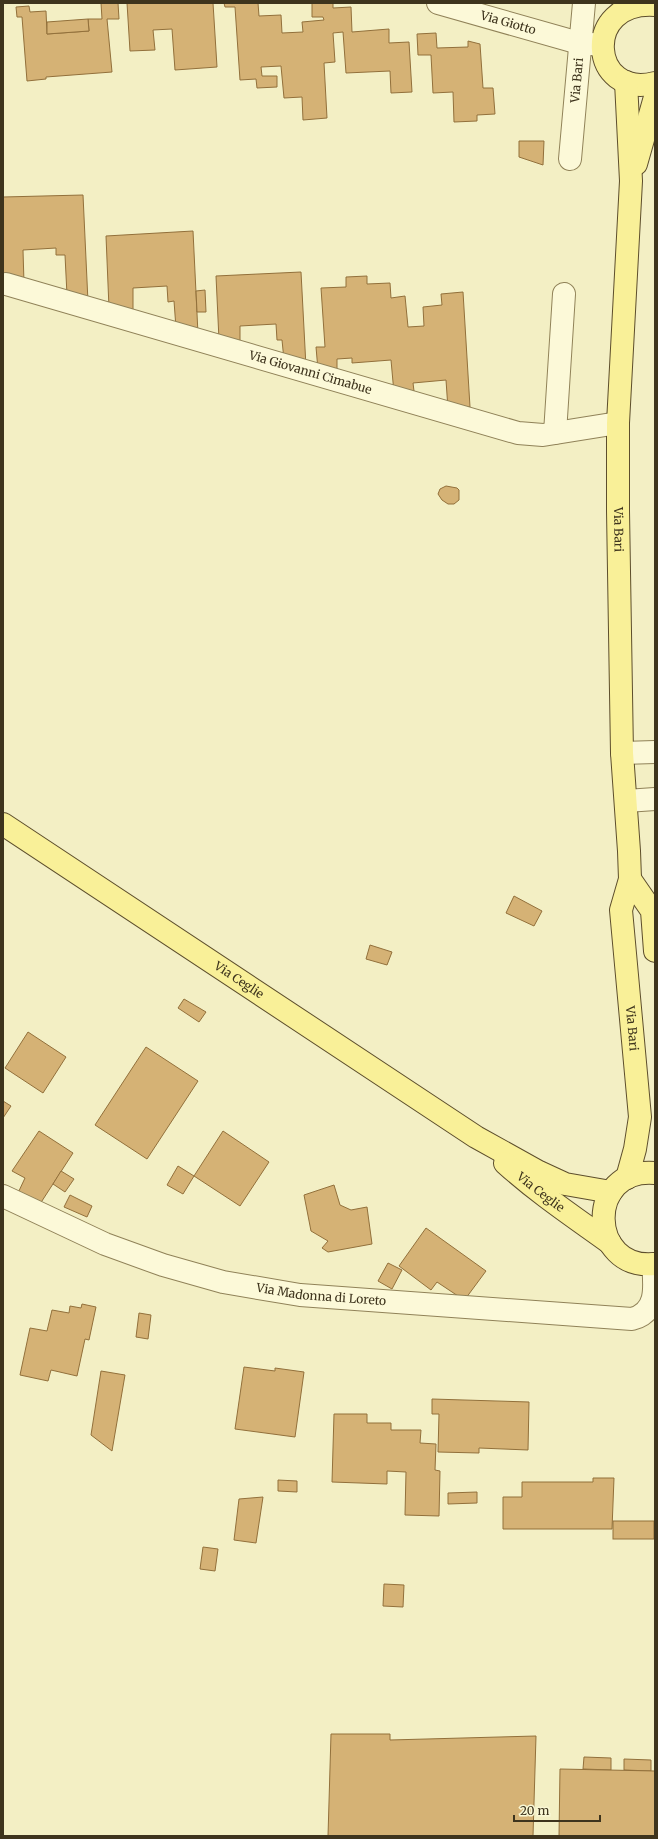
<svg xmlns="http://www.w3.org/2000/svg" width="658" height="1839" font-family="Merriweather,serif">
<style>
.building{fill:#d5b275;stroke:#92703b}
.lines{fill:none;stroke-linecap:round;stroke-linejoin:round}
.minor-casing{stroke:#908258;stroke-width:24}
.major-casing{stroke:#5d4e2c;stroke-width:24}
.minor{stroke:#fcf9d8;stroke-width:22}
.major{stroke:#f9f098;stroke-width:22}
.labels{text-anchor:middle;stroke-width:3;stroke-linejoin:round;paint-order:stroke}
.street-label{font-size:12px;fill:#3e341d;stroke:#f9f7d4}
</style>
<rect width="100%" height="100%" fill="#f3efc4"/>
<g class="building">
<path d="M 101,3 L 118,3 L 119,19 L 107,19 L 112,72 L 46,77 L 46,79 L 27,81 L 22,17 L 17,17 L 16,7 L 29,6 L 30,12 L 46,11 L 47,34 L 89,31 L 88,19 L 102,19 Z"/>
<path d="M 127,3 L 213,3 L 217,67 L 175,70 L 172,29 L 153,30 L 155,50 L 130,51 Z"/>
<path d="M 224,3 L 258,3 L 259,16 L 281,15 L 282,33 L 303,32 L 302,22 L 324,20 L 323,17 L 312,17 L 312,3 L 333,3 L 333,8 L 351,7 L 352,32 L 389,29 L 389,43 L 409,42 L 412,92 L 391,93 L 390,71 L 346,73 L 343,32 L 333,33 L 335,62 L 324,63 L 327,118 L 303,120 L 302,97 L 284,98 L 281,66 L 261,67 L 262,76 L 277,76 L 277,87 L 257,88 L 256,79 L 240,80 L 235,7 L 225,7 Z"/>
<path d="M 88,19 L 89,31 L 47,34 L 47,22 Z"/>
<path d="M 436,33 L 437,48 L 468,47 L 468,41 L 480,44 L 483,88 L 493,88 L 495,114 L 477,115 L 477,121 L 454,122 L 453,92 L 433,93 L 431,55 L 418,55 L 417,34 Z"/>
<path d="M 519,141 L 544,141 L 543,165 L 519,157 Z"/>
<path d="M 83,195 L 88,302 L 67,295 L 65,255 L 56,255 L 56,248 L 23,250 L 24,283 L 3,276 L 3,197 Z"/>
<path d="M 193,231 L 198,334 L 176,328 L 174,301 L 168,302 L 167,286 L 133,288 L 133,315 L 109,308 L 106,236 Z"/>
<path d="M 301,272 L 306,367 L 284,360 L 282,340 L 277,340 L 276,324 L 240,326 L 240,347 L 219,340 L 216,276 Z"/>
<path d="M 367,276 L 367,284 L 390,283 L 391,298 L 405,296 L 408,327 L 424,326 L 423,307 L 442,305 L 441,294 L 463,292 L 470,407 L 448,409 L 446,380 L 413,383 L 415,399 L 394,393 L 391,360 L 352,363 L 352,358 L 337,359 L 337,376 L 318,370 L 316,347 L 325,347 L 321,288 L 346,287 L 346,277 Z"/>
<path d="M 205,290 L 206,312 L 197,312 L 196,291 Z"/>
<path d="M 446,486 L 457,488 L 459,490 L 459,500 L 454,504 L 448,504 L 442,500 L 438,494 L 440,489 Z"/>
<path d="M 514,896 L 542,911 L 534,926 L 506,913 Z"/>
<path d="M 370,945 L 392,952 L 387,965 L 366,959 Z"/>
<path d="M 184,999 L 206,1012 L 199,1022 L 178,1008 Z"/>
<path d="M 28,1032 L 66,1057 L 43,1093 L 5,1068 Z"/>
<path d="M 146,1047 L 198,1081 L 147,1159 L 95,1125 Z"/>
<path d="M 3,1101 L 11,1106 L 3,1118 Z"/>
<path d="M 39,1131 L 73,1153 L 40,1204 L 18,1193 L 25,1178 L 12,1171 Z"/>
<path d="M 223,1131 L 269,1162 L 240,1206 L 194,1176 Z"/>
<path d="M 178,1166 L 194,1176 L 183,1194 L 167,1185 Z"/>
<path d="M 61,1171 L 74,1179 L 65,1192 L 53,1184 Z"/>
<path d="M 334,1185 L 340,1205 L 351,1210 L 367,1207 L 372,1244 L 328,1252 L 322,1248 L 328,1241 L 311,1231 L 304,1195 Z"/>
<path d="M 70,1195 L 92,1206 L 87,1217 L 64,1207 Z"/>
<path d="M 426,1228 L 486,1271 L 466,1298 L 461,1298 L 437,1282 L 431,1290 L 399,1266 Z"/>
<path d="M 388,1263 L 402,1270 L 392,1289 L 378,1281 Z"/>
<path d="M 82,1304 L 96,1307 L 89,1340 L 85,1339 L 77,1376 L 51,1370 L 48,1381 L 20,1375 L 30,1328 L 47,1331 L 52,1310 L 69,1313 L 70,1306 L 81,1308 Z"/>
<path d="M 139,1313 L 151,1315 L 148,1339 L 136,1337 Z"/>
<path d="M 244,1367 L 275,1371 L 275,1368 L 304,1372 L 295,1437 L 235,1429 Z"/>
<path d="M 101,1371 L 125,1375 L 112,1451 L 91,1435 Z"/>
<path d="M 432,1399 L 529,1402 L 528,1450 L 479,1448 L 479,1453 L 438,1452 L 439,1414 L 432,1414 Z"/>
<path d="M 334,1414 L 367,1414 L 367,1423 L 391,1423 L 391,1430 L 421,1430 L 420,1443 L 436,1444 L 435,1470 L 440,1471 L 439,1516 L 405,1515 L 406,1472 L 387,1471 L 387,1484 L 332,1482 Z"/>
<path d="M 593,1478 L 614,1478 L 612,1529 L 503,1529 L 503,1497 L 522,1497 L 522,1482 L 593,1482 Z"/>
<path d="M 278,1480 L 297,1481 L 297,1492 L 278,1491 Z"/>
<path d="M 477,1492 L 477,1503 L 448,1504 L 448,1493 Z"/>
<path d="M 263,1497 L 256,1543 L 234,1540 L 239,1499 Z"/>
<rect x="613" y="1521" width="41" height="18"/>
<path d="M 203,1547 L 218,1549 L 215,1571 L 200,1569 Z"/>
<path d="M 384,1584 L 404,1585 L 403,1607 L 383,1606 Z"/>
<path d="M 331,1734 L 390,1734 L 390,1740 L 536,1736 L 533,1836 L 328,1836 Z"/>
<path d="M 584,1757 L 611,1758 L 611,1770 L 583,1769 Z"/>
<path d="M 624,1759 L 651,1760 L 651,1771 L 624,1770 Z"/>
<path d="M 560,1769 L 655,1771 L 655,1836 L 559,1836 Z"/>
</g>
<g class="lines">
<g class="minor-casing">
<g id="minor">
<path id="s1" d="M 438,3 L 579,43 L 602,45"/>
<path id="s2" d="M 570,159 L 584,3"/>
<path id="s3" d="M 6,284 L 518,433 L 543,435 L 618,423"/>
<path d="M 555,433 L 564,294"/>
<path d="M 622,753 L 655,752"/>
<path d="M 626,801 L 655,799"/>
<path id="s4" d="M 3,1196 L 105,1244 L 163,1265 L 223,1282 L 300,1295 L 632,1319 C 658,1312 655,1287 653,1264"/>
</g>
</g>
<g class="major-casing">
<g id="major">
<path d="M 655,5 C 581,0 590,100 655,83"/>
<path id="s5" d="M 626,82 L 631,181 L 618,423 L 618,511 L 622,753 L 629,851 L 630,879 L 621,910 L 640,1117 L 635,1149 L 627,1178"/>
<path d="M 636,164 L 655,97"/>
<path id="s6" d="M 3,824 L 476,1137 L 539,1172 L 565,1184 L 611,1192"/>
<path d="M 630,879 L 652,911 L 655,951"/>
<path id="s7" d="M 505,1163 C 538,1193 574,1217 610,1243"/>
<path d="M 655,1173 C 585,1167 588,1271 655,1264"/>
</g>
</g>
<use href="#minor" class="minor"/>
<use href="#major" class="major"/>
</g>
<g class="labels">
<g class="street-label">
<text dy="4" stroke="none"><textPath href="#s1" startOffset="73">Via Giotto</textPath></text>
<text dy="4" stroke="none"><textPath href="#s2" startOffset="79">Via Bari</textPath></text>
<text dy="4" stroke="none"><textPath href="#s3" startOffset="317">Via Giovanni Cimabue</textPath></text>
<text dy="4" stroke="none"><textPath href="#s5" startOffset="448">Via Bari</textPath></text>
<text dy="4" stroke="none"><textPath href="#s6" startOffset="283">Via Ceglie</textPath></text>
<text dy="4" stroke="none"><textPath href="#s5" startOffset="949">Via Bari</textPath></text>
<text dy="4" stroke="none"><textPath href="#s7" startOffset="46">Via Ceglie</textPath></text>
<text dy="4" stroke="none"><textPath href="#s4" startOffset="336">Via Madonna di Loreto</textPath></text>
</g>
</g>
<rect width="658" height="1839" fill="none" stroke="#3e341d" stroke-width="8"/>
<path d="M514 1815v6h86v-6" fill="none" stroke="#3e341d" stroke-width="2"/>
<text x="520" y="1815" font-size="12" fill="#3e341d" stroke="#f9f7d4" stroke-width="3" paint-order="stroke">20 m</text>
</svg>
